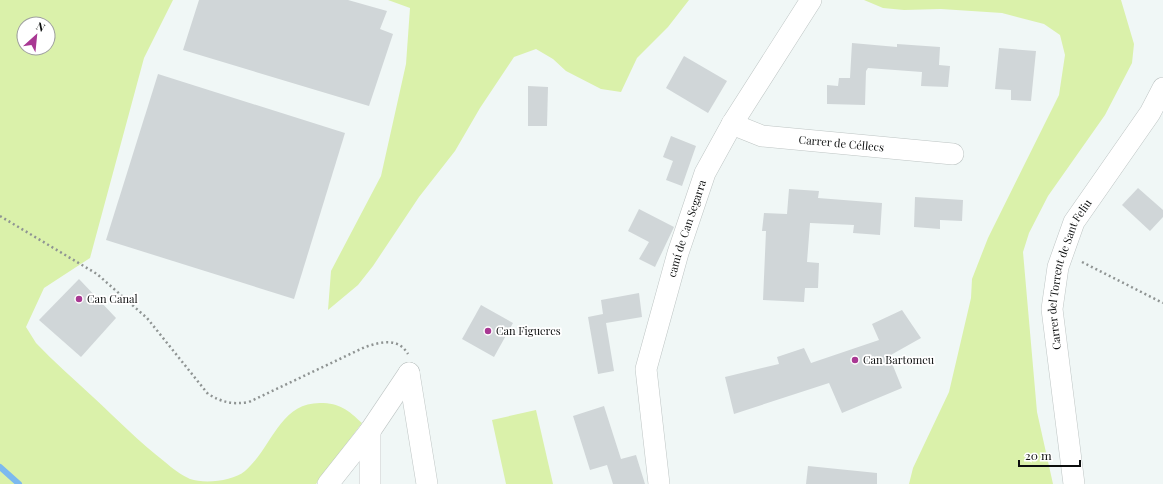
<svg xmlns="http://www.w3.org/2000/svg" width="1163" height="484" font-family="'Playfair Display',serif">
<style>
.green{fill:#daf1aa;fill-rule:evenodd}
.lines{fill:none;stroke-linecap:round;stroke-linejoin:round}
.stream{stroke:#7cb9ee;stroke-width:6}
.building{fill:#d0d6d8}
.street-casing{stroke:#bec5c4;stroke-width:22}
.path{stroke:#8f9493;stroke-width:2.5;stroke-dasharray:2 3;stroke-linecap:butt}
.street{stroke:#fff;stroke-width:21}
.poi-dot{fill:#a93893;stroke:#fff;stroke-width:1.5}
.labels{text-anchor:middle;stroke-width:3.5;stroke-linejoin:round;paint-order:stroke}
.street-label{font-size:11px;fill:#0c0e0e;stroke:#fff}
.poi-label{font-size:11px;fill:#0c0e0e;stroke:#fff;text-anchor:start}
</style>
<rect width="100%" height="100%" fill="#f0f7f6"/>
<g class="green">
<path d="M 0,0 L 173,0 L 144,58 L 90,258 L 44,288 L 26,327 L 36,343 C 54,362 74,379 93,397 C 117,419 139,442 165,462 C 172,468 181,475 190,479 C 205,484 233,481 245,471 C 272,448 279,403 320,403 C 340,403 348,410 362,423 L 316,484 L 0,484 ZM 24,24 L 48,24 L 48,48 L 24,48 Z"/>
<path d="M 388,0 L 689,0 L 668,27 L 637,58 L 621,92 L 601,89 L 566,71 L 553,59 L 536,49 L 514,57 L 480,108 L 455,151 L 419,197 L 373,266 L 358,285 L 328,310 L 331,271 L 381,176 L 406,64 L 410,8 Z"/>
<path d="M 864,0 L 1121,0 L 1134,44 L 1132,63 L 1105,115 L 1048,196 L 1029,233 L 1023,252 L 1037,412 L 1053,484 L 909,484 L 913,468 L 949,392 L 971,298 L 972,279 L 988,238 L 1059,95 L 1065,55 L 1060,35 L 1044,24 L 1002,13 L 941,9 L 904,10 L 883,8 Z"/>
<path d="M 536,410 L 553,484 L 506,484 L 492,420 Z"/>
</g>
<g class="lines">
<path class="stream" d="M 0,467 L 19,484"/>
</g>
<g class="building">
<path d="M 199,0 L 348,0 L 387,11 L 380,29 L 393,34 L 369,106 L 183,50 Z"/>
<path d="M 852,43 L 897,47 L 897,44 L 940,47 L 939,65 L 950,66 L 948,87 L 921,86 L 922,72 L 868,68 L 866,71 L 865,105 L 827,104 L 827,85 L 838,86 L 839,78 L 850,78 Z"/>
<path d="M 999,48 L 1036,51 L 1031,101 L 1011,100 L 1011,90 L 995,89 Z"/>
<path d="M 684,56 L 727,81 L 708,113 L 666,88 Z"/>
<path d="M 158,74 L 345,133 L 294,299 L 106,240 Z"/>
<path d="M 528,86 L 548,87 L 547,126 L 528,126 Z"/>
<path d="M 671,136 L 696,146 L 682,186 L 666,180 L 673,161 L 663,157 Z"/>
<path d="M 1138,188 L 1163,210 L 1163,217 L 1150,231 L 1122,205 Z"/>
<path d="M 789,189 L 819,191 L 818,198 L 882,203 L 880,235 L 853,233 L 854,225 L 810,223 L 807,262 L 819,263 L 818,288 L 805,288 L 804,302 L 763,300 L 766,231 L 762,231 L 764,213 L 787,214 Z"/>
<path d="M 915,197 L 963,200 L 962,221 L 940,220 L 940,229 L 914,227 Z"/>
<path d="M 639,209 L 674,227 L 655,267 L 639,259 L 649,242 L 628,231 Z"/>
<path d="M 79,279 L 116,318 L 81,357 L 39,320 Z"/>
<path d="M 639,293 L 642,317 L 606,323 L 614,371 L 598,374 L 588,317 L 603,314 L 601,300 Z"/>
<path d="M 481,305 L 513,323 L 494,357 L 462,339 Z"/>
<path d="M 902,310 L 921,338 L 889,356 L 902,388 L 842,413 L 829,383 L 734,414 L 725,377 L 779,364 L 777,357 L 804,348 L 811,363 L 879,340 L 872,324 Z"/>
<path d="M 604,406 L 621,459 L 636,455 L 645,484 L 613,484 L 607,465 L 590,470 L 573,416 Z"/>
<path d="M 808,466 L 877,473 L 877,484 L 806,484 Z"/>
</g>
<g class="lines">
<g class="street-casing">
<g id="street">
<path id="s1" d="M 732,124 L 762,136 L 953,154"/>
<path d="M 409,373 L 427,484"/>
<path d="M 370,431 L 370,484"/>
<path d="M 328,484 L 370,431 L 409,373"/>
<path id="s2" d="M 659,484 L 646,369 L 678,253 L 705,173 L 732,124 L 811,0"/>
<path id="s3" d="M 1074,484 L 1052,309 L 1058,267 L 1074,222 L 1150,113 L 1163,88"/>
</g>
</g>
<g class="path">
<path d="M 0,216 L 97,274 L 147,318 L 208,394 C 222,402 232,405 249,402 L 365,347 C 381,342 398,337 408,354"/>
<path d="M 1082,262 L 1163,303"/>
</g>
<use href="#street" class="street"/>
</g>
<g class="poi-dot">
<circle cx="79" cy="299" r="4"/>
<circle cx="488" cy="331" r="4"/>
<circle cx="855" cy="360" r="4"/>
</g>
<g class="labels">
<g class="street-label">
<text dy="4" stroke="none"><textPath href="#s1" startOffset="112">Carrer de Céllecs</textPath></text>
<text dy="4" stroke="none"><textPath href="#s2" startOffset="262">camí de Can Segarra</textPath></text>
<text dy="4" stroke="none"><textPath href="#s3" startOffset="214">Carrer del Torrent de Sant Feliu</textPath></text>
</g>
<g class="poi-label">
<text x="87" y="303">Can Canal</text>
<text x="496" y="335">Can Figueres</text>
<text x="863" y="364">Can Bartomeu</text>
</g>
</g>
<g transform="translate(36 36) rotate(27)"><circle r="19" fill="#ffffff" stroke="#9e9f9f"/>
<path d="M0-3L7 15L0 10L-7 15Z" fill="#a93893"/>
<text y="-6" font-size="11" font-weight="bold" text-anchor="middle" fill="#0c0e0e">N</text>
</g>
<path d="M1019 460v6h61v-6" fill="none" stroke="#0c0e0e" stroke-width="2"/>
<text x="1025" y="460" font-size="12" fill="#0c0e0e" stroke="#ffffff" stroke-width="3" paint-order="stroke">20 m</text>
</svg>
